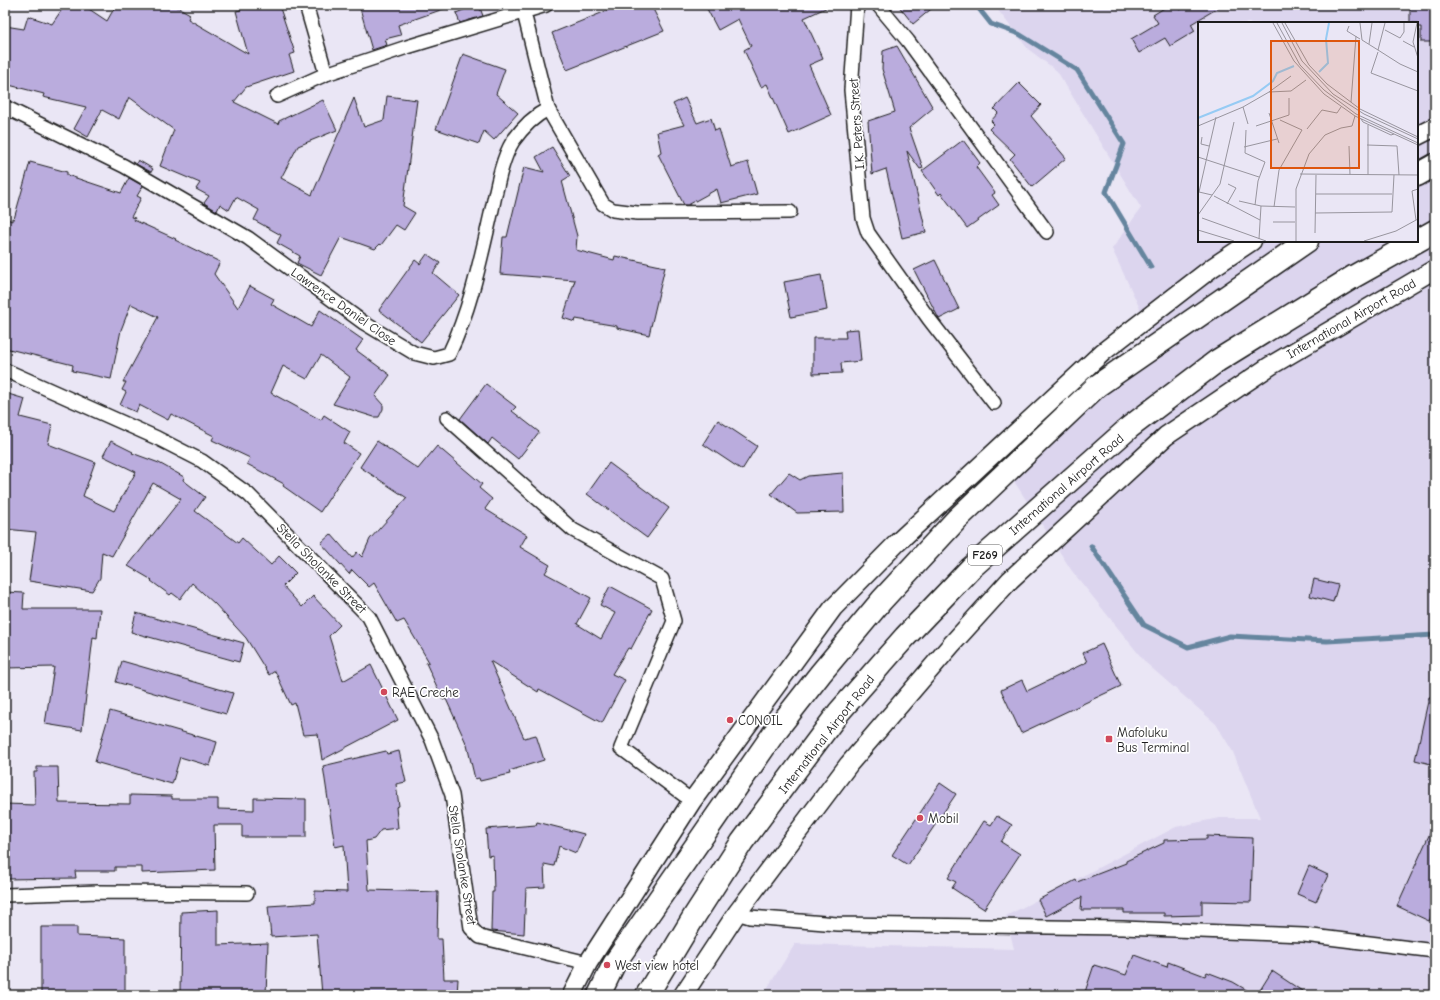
<svg xmlns="http://www.w3.org/2000/svg" width="1440" height="1000" font-family="'Comic Neue',sans-serif">
<style>
.built{fill:#dcd5ee;fill-rule:evenodd}
.lines{fill:none;stroke-linecap:round;stroke-linejoin:round}
.stream{stroke:#65859e;stroke-width:5}
.building{fill:#baacdd;stroke:#1c1c1c}
.minor-casing{stroke:#1c1c1c;stroke-width:16}
.secondary-casing{stroke:#1c1c1c;stroke-width:21}
.motorway-casing{stroke:#1c1c1c;stroke-width:25}
.minor{stroke:#fff;stroke-width:13}
.secondary{stroke:#fff;stroke-width:18}
.motorway{stroke:#fff;stroke-width:22}
.poi-dot{fill:#d1495b;stroke:#fff;stroke-width:1.5}
.labels{text-anchor:middle;stroke-width:3.5;stroke-linejoin:round;paint-order:stroke}
.shield{fill:#fff;stroke:#606060;stroke-width:1}
.shield-label{font-size:12px;font-weight:bold;fill:#1c1c1c}
.street-label{font-size:13px;fill:#1c1c1c;stroke:#fff}
.poi-label{font-size:13px;fill:#1c1c1c;stroke:#fff;text-anchor:start}
.inset-river{fill:none;stroke:#96cbf4;stroke-width:2}
.inset-road{fill:none;stroke:#98959e;stroke-width:1}
.view{fill:#de560d;fill-opacity:0.15;stroke:#de560d;stroke-width:2}
.inset-edge{fill:none;stroke:#1c1c1c;stroke-width:2}
</style>
<rect width="100%" height="100%" fill="#eae6f5"/>
<filter id="ink" filterUnits="userSpaceOnUse"><feTurbulence type="fractalNoise" baseFrequency=".025" numOctaves="2"/><feDisplacementMap in="SourceGraphic" scale="8" xChannelSelector="R" yChannelSelector="G"/><feConvolveMatrix kernelMatrix="1 2 1 2 8 2 1 2 1" color-interpolation-filters="sRGB"/></filter>
<g filter="url(#ink)">
<path class="built" d="M 994,5 L 1435,5 L 1435,995 L 763,995 L 795,944 L 1014,949 L 1006,916 L 1176,827 L 1219,818 L 1260,818 L 1233,752 L 1216,724 L 1146,663 L 1072,571 L 999,458 L 1151,332 L 1112,249 L 1141,208 L 1057,71 L 1028,49 ZM 1199,23 L 1417,23 L 1417,241 L 1199,241 Z"/>
<g class="lines">
<g class="stream">
<path d="M 976,5 L 991,24 L 1019,34 L 1077,70 L 1124,144 L 1106,192 L 1151,267"/>
<path d="M 1091,546 L 1144,625 L 1188,647 L 1230,636 L 1327,641 L 1435,635"/>
</g>
</g>
<g class="building">
<path d="M 65,5 L 83,5 L 107,21 L 116,5 L 174,5 L 190,14 L 188,19 L 248,54 L 236,11 L 241,10 L 240,5 L 279,5 L 295,53 L 289,55 L 294,71 L 246,87 L 234,102 L 278,124 L 279,121 L 323,100 L 337,130 L 298,146 L 281,178 L 312,195 L 354,98 L 364,127 L 384,120 L 387,96 L 417,100 L 403,206 L 415,213 L 404,230 L 396,225 L 381,245 L 380,244 L 375,249 L 341,237 L 321,275 L 297,263 L 300,256 L 277,243 L 281,235 L 254,220 L 259,210 L 236,197 L 229,210 L 220,204 L 217,211 L 204,203 L 209,196 L 196,189 L 200,183 L 160,166 L 174,130 L 129,97 L 119,119 L 102,110 L 88,137 L 74,129 L 86,107 L 43,97 L 44,94 L 5,84 L 5,26 L 24,29 L 28,16 L 52,24 Z"/>
<path d="M 359,5 L 449,5 L 449,7 L 398,25 L 401,35 L 385,39 L 387,45 L 372,50 Z"/>
<path d="M 476,5 L 479,5 L 483,16 L 460,23 L 456,13 Z"/>
<path d="M 621,5 L 651,5 L 664,31 L 567,70 L 552,33 Z"/>
<path d="M 705,5 L 832,5 L 804,18 L 823,59 L 809,65 L 831,115 L 789,134 L 767,84 L 761,87 L 744,50 L 751,46 L 738,19 L 718,30 Z"/>
<path d="M 898,5 L 936,5 L 913,24 Z"/>
<path d="M 1169,5 L 1176,5 L 1180,10 L 1188,5 L 1223,5 L 1191,24 L 1195,31 L 1170,46 L 1165,38 L 1139,53 L 1131,39 L 1158,23 L 1153,15 Z"/>
<path d="M 1410,5 L 1432,5 L 1435,42 L 1421,42 L 1421,27 L 1417,27 L 1417,23 L 1410,23 Z"/>
<path d="M 897,46 L 933,108 L 909,128 L 923,168 L 920,169 L 907,151 L 926,232 L 902,238 L 886,169 L 872,174 L 868,121 L 895,112 L 882,69 L 883,51 Z"/>
<path d="M 463,54 L 505,69 L 496,94 L 518,113 L 494,140 L 484,131 L 479,144 L 436,129 Z"/>
<path d="M 1019,83 L 1041,105 L 1031,116 L 1066,158 L 1032,187 L 1010,159 L 1015,154 L 989,129 L 994,124 L 991,121 L 998,113 L 994,109 Z"/>
<path d="M 685,98 L 697,123 L 711,118 L 715,131 L 719,129 L 731,167 L 748,162 L 757,194 L 721,203 L 717,189 L 688,205 L 684,205 L 658,154 L 661,152 L 657,132 L 684,125 L 673,104 Z"/>
<path d="M 963,140 L 980,163 L 976,167 L 995,193 L 992,195 L 999,205 L 967,228 L 941,193 L 939,195 L 922,171 Z"/>
<path d="M 552,147 L 570,176 L 562,181 L 577,236 L 576,250 L 614,260 L 615,256 L 665,267 L 649,335 L 617,328 L 617,326 L 576,319 L 575,322 L 563,318 L 575,280 L 500,274 L 503,237 L 507,237 L 524,167 L 544,172 L 536,157 Z"/>
<path d="M 138,160 L 153,169 L 151,172 L 136,164 Z"/>
<path d="M 30,162 L 67,172 L 67,175 L 121,193 L 129,178 L 143,186 L 137,196 L 141,198 L 131,217 L 135,218 L 134,220 L 176,239 L 175,240 L 220,262 L 214,274 L 238,308 L 250,286 L 274,299 L 271,304 L 311,327 L 320,310 L 363,340 L 356,350 L 390,375 L 375,396 L 383,405 L 383,409 L 379,417 L 374,417 L 333,404 L 350,377 L 321,355 L 307,379 L 283,366 L 271,393 L 321,420 L 324,415 L 350,432 L 344,443 L 359,453 L 320,512 L 283,486 L 284,484 L 247,464 L 250,458 L 212,440 L 214,436 L 171,414 L 168,420 L 139,405 L 136,412 L 120,405 L 126,392 L 122,390 L 126,382 L 123,382 L 158,317 L 131,304 L 121,330 L 111,379 L 72,371 L 73,365 L 5,348 L 5,218 L 12,221 L 12,218 L 14,219 Z"/>
<path d="M 427,254 L 440,263 L 433,273 L 459,295 L 421,342 L 379,310 L 415,260 L 420,264 Z"/>
<path d="M 935,260 L 959,309 L 939,319 L 914,270 Z"/>
<path d="M 821,275 L 827,310 L 791,317 L 784,282 Z"/>
<path d="M 858,329 L 861,361 L 841,363 L 842,373 L 813,374 L 813,338 L 846,338 L 845,330 Z"/>
<path d="M 486,384 L 516,407 L 512,411 L 539,432 L 518,459 L 492,438 L 488,444 L 460,419 Z"/>
<path d="M 5,393 L 25,399 L 20,417 L 52,425 L 48,444 L 95,462 L 83,496 L 114,511 L 136,472 L 103,456 L 111,441 L 133,452 L 132,453 L 159,463 L 184,477 L 183,480 L 205,497 L 195,511 L 238,543 L 242,538 L 271,565 L 279,556 L 296,573 L 283,586 L 302,607 L 313,596 L 340,625 L 329,636 L 343,681 L 371,665 L 398,720 L 322,760 L 318,734 L 303,735 L 295,703 L 291,705 L 275,671 L 269,675 L 246,638 L 215,604 L 192,583 L 180,599 L 172,593 L 170,595 L 151,581 L 152,580 L 128,566 L 181,499 L 153,483 L 112,556 L 102,552 L 100,578 L 92,591 L 29,581 L 36,532 L 5,529 Z"/>
<path d="M 718,420 L 757,446 L 742,470 L 703,444 Z"/>
<path d="M 377,441 L 418,469 L 437,446 L 482,484 L 479,488 L 492,499 L 485,509 L 527,535 L 520,547 L 550,565 L 545,573 L 591,598 L 577,624 L 601,639 L 615,613 L 600,605 L 610,586 L 652,609 L 631,649 L 628,648 L 612,674 L 625,680 L 602,723 L 539,689 L 538,692 L 490,661 L 524,738 L 536,735 L 544,760 L 509,771 L 510,774 L 480,781 L 479,778 L 475,779 L 467,745 L 446,699 L 443,700 L 426,663 L 429,662 L 404,620 L 397,623 L 374,583 L 369,587 L 352,570 L 349,574 L 321,543 L 331,534 L 352,558 L 357,552 L 362,557 L 370,539 L 407,498 L 360,467 Z"/>
<path d="M 609,463 L 669,508 L 647,538 L 587,494 Z"/>
<path d="M 789,473 L 800,480 L 808,476 L 843,473 L 844,512 L 797,513 L 771,494 Z"/>
<path d="M 1314,579 L 1338,585 L 1333,602 L 1310,596 Z"/>
<path d="M 5,592 L 24,593 L 23,609 L 100,609 L 97,638 L 93,637 L 82,730 L 45,724 L 54,667 L 5,668 Z"/>
<path d="M 136,613 L 244,643 L 239,662 L 131,632 Z"/>
<path d="M 1102,644 L 1121,686 L 1021,733 L 1001,690 L 1022,680 L 1027,691 L 1087,662 L 1083,653 Z"/>
<path d="M 122,661 L 233,693 L 226,714 L 116,682 Z"/>
<path d="M 1429,697 L 1435,697 L 1435,765 L 1415,760 Z"/>
<path d="M 110,711 L 217,742 L 210,766 L 180,757 L 172,784 L 95,762 Z"/>
<path d="M 386,751 L 387,754 L 399,751 L 406,782 L 396,784 L 399,806 L 396,807 L 398,828 L 381,830 L 374,839 L 366,841 L 369,890 L 438,892 L 437,939 L 442,939 L 444,979 L 458,979 L 457,995 L 322,995 L 317,934 L 271,937 L 268,906 L 315,903 L 315,891 L 347,892 L 344,845 L 335,847 L 323,766 Z"/>
<path d="M 37,767 L 58,767 L 59,803 L 130,804 L 130,795 L 172,796 L 172,799 L 218,799 L 218,809 L 254,810 L 254,798 L 306,799 L 306,837 L 242,837 L 242,825 L 214,825 L 215,870 L 142,873 L 142,867 L 115,867 L 115,871 L 75,871 L 76,878 L 5,879 L 5,804 L 35,805 L 34,772 L 37,772 Z"/>
<path d="M 940,783 L 956,794 L 908,865 L 892,855 Z"/>
<path d="M 997,816 L 1012,825 L 1001,842 L 1020,854 L 984,909 L 952,888 L 956,882 L 948,878 L 984,821 L 991,825 Z"/>
<path d="M 537,822 L 584,834 L 576,853 L 559,846 L 554,866 L 544,864 L 545,887 L 526,888 L 524,934 L 491,931 L 492,892 L 494,892 L 493,855 L 488,856 L 486,829 L 536,825 Z"/>
<path d="M 1435,822 L 1435,909 L 1429,921 L 1397,906 Z"/>
<path d="M 1207,836 L 1253,838 L 1251,902 L 1202,901 L 1202,915 L 1164,916 L 1164,913 L 1124,913 L 1124,910 L 1081,910 L 1082,897 L 1046,916 L 1038,900 L 1076,880 L 1077,882 L 1126,863 L 1126,861 L 1164,843 L 1164,840 L 1207,839 Z"/>
<path d="M 1309,866 L 1328,875 L 1316,902 L 1297,894 Z"/>
<path d="M 218,910 L 218,945 L 268,943 L 266,995 L 180,995 L 181,912 Z"/>
<path d="M 41,927 L 77,927 L 77,936 L 125,938 L 125,995 L 41,995 Z"/>
<path d="M 1134,955 L 1167,967 L 1168,962 L 1205,976 L 1207,972 L 1233,982 L 1255,995 L 1084,995 L 1094,965 L 1126,975 Z"/>
<path d="M 1272,971 L 1308,995 L 1257,995 Z"/>
</g>
<g class="lines">
<g class="minor-casing">
<g id="minor">
<path d="M 306,5 L 326,74"/>
<path d="M 522,5 L 548,109 L 603,204 L 613,210 L 637,213 L 790,212"/>
<path d="M 857,5 L 851,90 L 863,218 L 868,233 L 929,319 L 994,403"/>
<path d="M 878,5 L 908,41 L 1047,232"/>
<path d="M 277,96 L 326,74 L 407,47 L 546,5"/>
<path d="M 5,107 L 124,166 L 248,238 L 364,323 L 414,353 L 434,358 L 449,354 C 470,310 480,262 491,214 C 496,192 501,160 513,141 C 523,127 534,116 548,109"/>
<path d="M 5,370 L 157,438 L 202,461 L 248,494 L 369,617 L 432,740 L 452,795 L 471,928 L 480,937 L 588,963"/>
<path d="M 447,418 L 573,530 L 662,579 L 674,621 L 621,748 L 692,801"/>
<path d="M 5,895 L 99,892 L 247,893"/>
<path d="M 737,913 L 750,917 L 837,924 L 1123,928 L 1304,935 L 1435,951"/>
</g>
</g>
<g class="secondary-casing">
<g id="secondary">
<path d="M 1417,136 L 1435,127"/>
<path d="M 572,995 L 588,963 L 692,801 L 833,608 L 898,542 L 1103,352 L 1213,267 L 1252,241"/>
<path d="M 683,995 L 737,913 L 849,764 L 952,644 L 1010,580 L 1166,436 L 1270,366 L 1435,269"/>
</g>
</g>
<g class="motorway-casing">
<g id="motorway">
<path d="M 1417,175 L 1435,165"/>
<path d="M 599,995 L 614,964 L 774,733 L 821,673 L 882,600 L 957,519 L 1097,386 L 1307,241"/>
<path d="M 647,995 L 695,915 L 742,842 L 839,712 L 905,637 L 971,568 L 1130,427 L 1217,361 L 1353,277 L 1435,231"/>
</g>
</g>
<use href="#minor" class="minor"/>
<use href="#secondary" class="secondary"/>
<use href="#motorway" class="motorway"/>
</g>
</g>
<g class="poi-dot">
<circle cx="384" cy="692" r="4"/>
<circle cx="730" cy="720" r="4"/>
<rect x="1105" y="735" width="8" height="8" rx="2"/>
<circle cx="920" cy="818" r="4"/>
<circle cx="607" cy="965" r="4"/>
</g>
<g class="labels">
<rect class="shield" x="968" y="545" width="34" height="20" rx="3"/>
<g class="shield-label">
<text x="985" y="559">F269</text>
</g>
<g class="street-label">
<text transform="translate(856 124) rotate(-94)" y="5">I.K. Peters Street</text>
<text transform="translate(344 306) rotate(35)" y="5">Lawrence Daniel Close</text>
<text transform="translate(1351 318) rotate(-30)" y="5">International Airport Road</text>
<text transform="translate(1066 484) rotate(-41)" y="5">International Airport Road</text>
<text transform="translate(322 568) rotate(45)" y="5">Stella Sholanke Street</text>
<text transform="translate(826 734) rotate(-52)" y="5">International Airport Road</text>
<text transform="translate(463 865) rotate(81)" y="5">Stella Sholanke Street</text>
</g>
<g class="poi-label">
<text x="392" y="697">RAE Creche</text>
<text x="738" y="725">CONOIL</text>
<text x="1117" y="737">Mafoluku<tspan x="1117" dy="15">Bus Terminal</tspan></text>
<text x="928" y="823">Mobil</text>
<text x="615" y="970">West view hotel</text>
</g>
</g>
<g transform="translate(1198 22)">
<rect width="220" height="220" fill="#eae6f5"/>
<path class="inset-river" d="M 121,50 L 130,41 L 128,17 L 131,1M 0,96 L 55,74 L 75,59 L 79,51 L 96,44"/>
<path class="inset-road" d="M 75,1 L 96,39 L 126,72 L 157,94 L 220,123M 79,1 L 102,43 L 126,68 L 158,92 L 220,121M 84,1 L 104,39 L 135,72 L 166,92 L 220,117M 87,1 L 111,43 L 129,62 L 162,87 L 220,115M 162,1 L 164,18 L 180,28M 187,1 L 180,28 L 202,42 L 220,50M 219,1 L 215,20 L 220,36M 151,4 L 149,9 L 162,17M 187,8 L 202,16 L 206,10 L 206,1M 205,19 L 216,25M 171,22 L 174,1M 180,30 L 173,51 L 220,69M 71,70 L 93,54M 153,80 L 158,14M 45,85 L 50,102M 71,91 L 81,121M 163,97 L 165,100 L 193,113 L 196,112M 0,104 L 45,85 L 71,70 L 93,69 L 108,58M 58,104 L 91,93 L 91,76M 109,107 L 124,88 L 139,91 L 143,85M 48,108 L 47,131 L 67,140 L 60,159 L 57,183M 4,115 L 3,122 L 11,124M 169,123 L 199,124 L 201,153M 151,124 L 152,153M 46,125 L 79,117M 0,135 L 61,155M 102,152 L 220,153M 170,153 L 170,103M 1,170 L 18,95M 1,170 L 14,173M 118,172 L 194,172M 16,174 L 62,198M 41,179 L 63,184M 29,182 L 38,166 L 30,162M 76,185 L 81,148 L 104,108 L 82,98M 117,191 L 194,190 L 196,153M 0,193 L 22,162 L 36,100M 4,196 L 68,219M 218,198 L 214,169 L 220,167M 75,200 L 97,200M 0,208 L 36,219M 117,211 L 118,153M 61,217 L 63,184 L 97,185M 98,219 L 98,167 L 111,132 L 127,113 L 143,106 L 154,104 L 157,94M 166,219 L 198,209 L 220,197"/>
<path class="view" d="M 73,19 L 161,19 L 161,146 L 73,146 Z"/>
<rect width="220" height="220" class="inset-edge"/>
</g>
<rect width="1440" height="1000" fill="none" stroke="#fff" stroke-width="20"/>
<rect x="10" y="10" width="1420" height="980" fill="none" stroke="#1c1c1c" stroke-width="1.5" filter="url(#ink)"/>
</svg>
